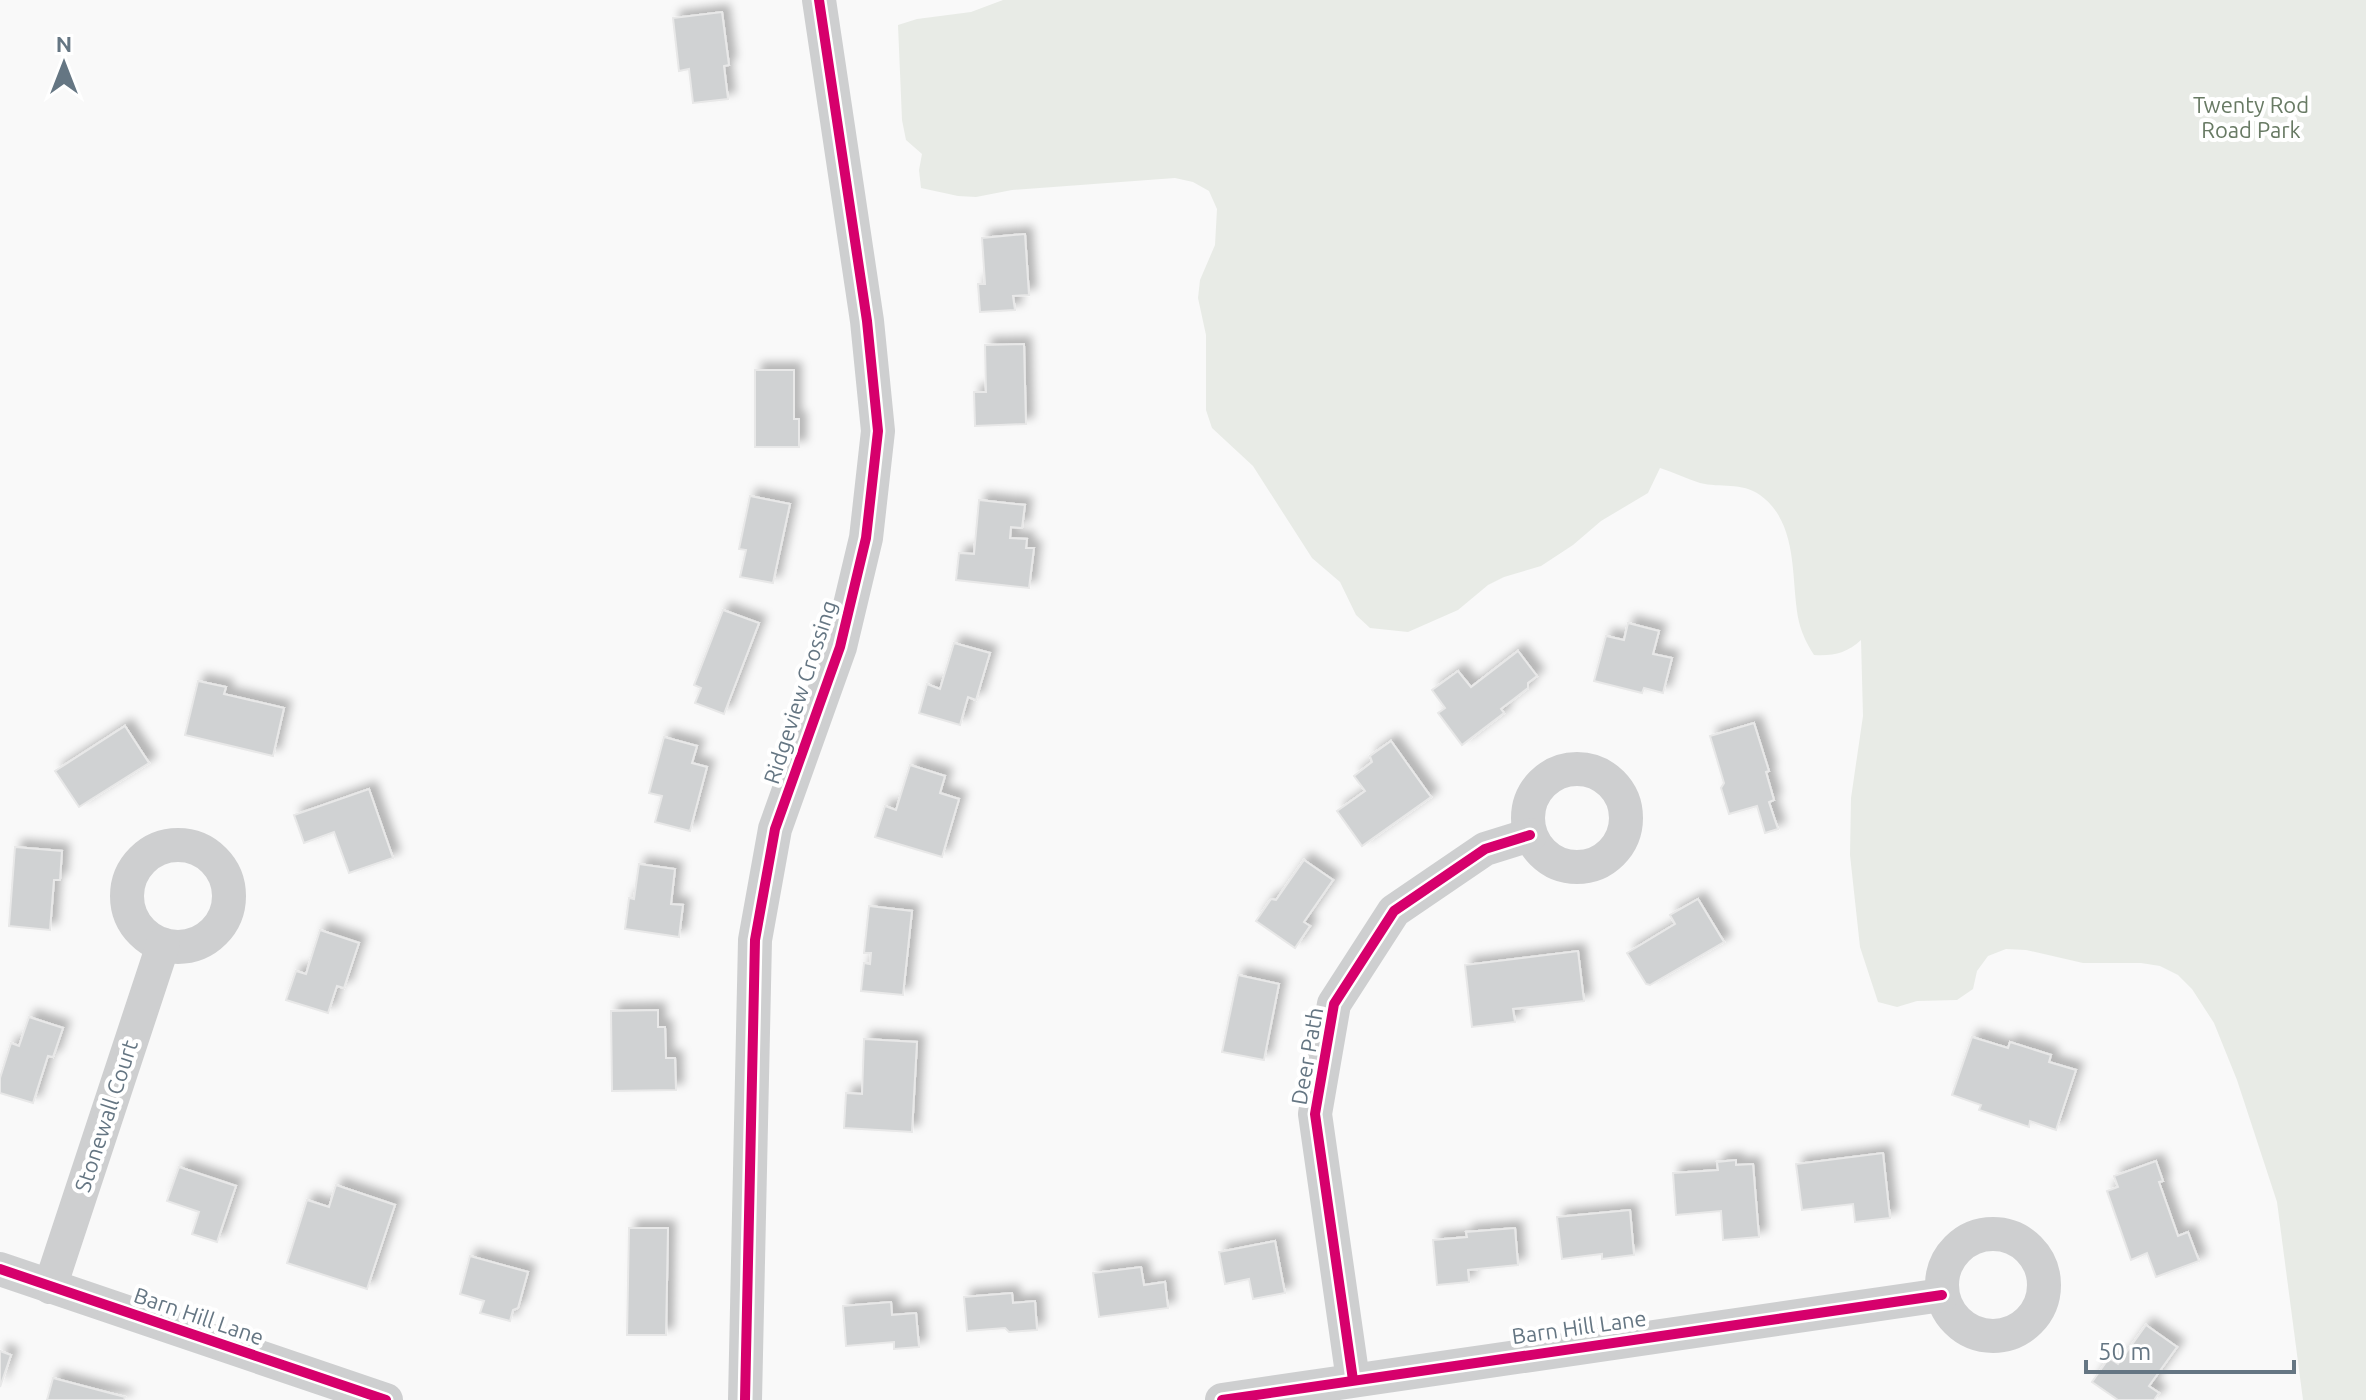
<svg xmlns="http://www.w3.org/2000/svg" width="2366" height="1400" font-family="Ubuntu,sans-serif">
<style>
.green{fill:#e8ebe6}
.building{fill:#d0d2d3;stroke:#e8e8e8;stroke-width:2;filter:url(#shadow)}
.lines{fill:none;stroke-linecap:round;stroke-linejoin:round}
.minor{stroke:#cecfd0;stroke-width:34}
.cycleway-casing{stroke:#fff;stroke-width:15}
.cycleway{stroke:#d6006c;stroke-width:10}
.labels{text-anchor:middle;stroke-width:8;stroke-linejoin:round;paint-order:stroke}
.park-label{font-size:22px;fill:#687a64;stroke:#fff}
.street-label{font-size:22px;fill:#657683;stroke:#fff}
</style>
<defs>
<filter id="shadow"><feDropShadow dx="7" dy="-7" stdDeviation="4" flood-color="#0004"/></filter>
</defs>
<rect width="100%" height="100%" fill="#f9f9f9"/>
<path class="green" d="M 1003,0 L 2366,0 L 2366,1400 L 2303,1400 L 2277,1202 L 2237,1080 L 2214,1023 L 2192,989 L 2178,975 L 2160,966 L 2141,963 L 2083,963 L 2026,950 L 2006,949 L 1988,956 L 1977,971 L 1973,989 L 1957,1000 L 1917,1001 L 1897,1007 L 1878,1002 L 1860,947 L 1850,855 L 1851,798 L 1863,716 L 1861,640 C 1847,653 1834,656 1814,655 C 1807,644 1802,634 1799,622 C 1790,580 1800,524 1760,495 C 1742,482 1720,488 1700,483 C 1687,479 1673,472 1660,468 L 1648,493 L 1601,521 L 1573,545 L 1541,566 L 1504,577 L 1488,585 L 1458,610 L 1408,632 L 1370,628 L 1356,615 L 1340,582 L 1312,558 L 1253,466 L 1212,428 L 1206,410 L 1206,335 L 1198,298 L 1200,280 L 1215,245 L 1217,209 L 1209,191 L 1193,182 L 1175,178 L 1012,190 L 976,197 L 958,196 L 921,188 L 919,170 L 922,154 L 906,140 L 902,120 L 898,25 L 917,19 L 971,12 Z"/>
<g class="building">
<path d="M 722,12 L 729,65 L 724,66 L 728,99 L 693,103 L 689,69 L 679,71 L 673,18 Z"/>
<path d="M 1025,234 L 1029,295 L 1013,296 L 1015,310 L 980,312 L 978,284 L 985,284 L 982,238 Z"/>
<path d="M 1024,344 L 1026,424 L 975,426 L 974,392 L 986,392 L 985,345 Z"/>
<path d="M 755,370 L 794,370 L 794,419 L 799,419 L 799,447 L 755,447 Z"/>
<path d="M 750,496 L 790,504 L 773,583 L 740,577 L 746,550 L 739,549 Z"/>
<path d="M 979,500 L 1025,505 L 1022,528 L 1011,527 L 1010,538 L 1027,539 L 1026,548 L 1034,548 L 1029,588 L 956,580 L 959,553 L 974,554 Z"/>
<path d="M 723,610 L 759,623 L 724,714 L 695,703 L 701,688 L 694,685 Z"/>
<path d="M 1628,623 L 1659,631 L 1653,654 L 1672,658 L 1663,693 L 1644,688 L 1642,693 L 1594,681 L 1606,636 L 1624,640 Z"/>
<path d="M 954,643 L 990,653 L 976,700 L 968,697 L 960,725 L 919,713 L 927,684 L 940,689 Z"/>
<path d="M 1518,651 L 1537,676 L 1528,683 L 1528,688 L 1501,709 L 1504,713 L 1462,745 L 1438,713 L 1445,708 L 1432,690 L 1458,671 L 1471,687 Z"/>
<path d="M 198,681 L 226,687 L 224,694 L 284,708 L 273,756 L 185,735 Z"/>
<path d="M 1754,723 L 1769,771 L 1766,772 L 1774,800 L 1769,802 L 1778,829 L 1765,833 L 1757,806 L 1729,814 L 1721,788 L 1724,783 L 1710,736 Z"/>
<path d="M 125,726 L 149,763 L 79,807 L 55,771 Z"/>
<path d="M 664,737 L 697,746 L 692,763 L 707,767 L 690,831 L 655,822 L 662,796 L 649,793 Z"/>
<path d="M 1391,741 L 1431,797 L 1362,846 L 1337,811 L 1365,791 L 1354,776 L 1372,762 L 1370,756 Z"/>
<path d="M 910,765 L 945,776 L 940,793 L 959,799 L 942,857 L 875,837 L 885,806 L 896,810 Z"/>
<path d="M 369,789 L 393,858 L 349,873 L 334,832 L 304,843 L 294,815 Z"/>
<path d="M 15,847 L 62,851 L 60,880 L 54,880 L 50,930 L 9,926 Z"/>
<path d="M 1304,860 L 1333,880 L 1304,922 L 1310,926 L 1295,948 L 1256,921 L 1271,899 L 1276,900 Z"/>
<path d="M 639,864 L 675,869 L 671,904 L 683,905 L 679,937 L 625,929 L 629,898 L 634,899 Z"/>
<path d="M 1698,899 L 1724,942 L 1650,985 L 1646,984 L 1627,953 L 1675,924 L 1670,915 Z"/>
<path d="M 869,906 L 912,911 L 903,995 L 861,991 L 864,963 L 870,964 L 871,953 L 864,953 Z"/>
<path d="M 320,930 L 359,943 L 344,988 L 337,986 L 328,1013 L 286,1000 L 296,971 L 306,974 Z"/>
<path d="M 1578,951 L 1584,1001 L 1513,1009 L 1515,1022 L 1472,1027 L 1465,965 Z"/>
<path d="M 1238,975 L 1279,984 L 1264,1060 L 1222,1052 Z"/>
<path d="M 658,1010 L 658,1027 L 665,1027 L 666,1058 L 675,1058 L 676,1090 L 612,1091 L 611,1011 Z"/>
<path d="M 29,1017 L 63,1028 L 53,1057 L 48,1056 L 33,1103 L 0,1093 L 0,1078 L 11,1043 L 19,1046 Z"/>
<path d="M 1972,1037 L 2008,1048 L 2010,1042 L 2051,1055 L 2049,1062 L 2076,1070 L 2056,1130 L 2030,1121 L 2029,1127 L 1979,1110 L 1981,1105 L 1952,1095 Z"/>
<path d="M 864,1039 L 917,1042 L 912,1132 L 844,1128 L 846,1093 L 862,1094 Z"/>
<path d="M 1883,1153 L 1890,1218 L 1855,1222 L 1853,1204 L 1802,1210 L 1796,1164 Z"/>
<path d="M 1736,1160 L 1736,1165 L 1753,1164 L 1759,1237 L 1723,1240 L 1721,1211 L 1676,1215 L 1673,1173 L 1718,1170 L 1717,1162 Z"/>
<path d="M 2156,1161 L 2163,1181 L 2159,1182 L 2178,1236 L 2188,1232 L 2199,1261 L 2156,1277 L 2147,1253 L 2131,1260 L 2107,1191 L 2118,1187 L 2114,1176 Z"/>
<path d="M 179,1167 L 236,1186 L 217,1242 L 192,1234 L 199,1212 L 167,1201 Z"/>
<path d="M 336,1185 L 395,1205 L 367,1289 L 287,1263 L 307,1200 L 329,1207 Z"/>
<path d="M 1630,1210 L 1634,1255 L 1602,1259 L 1602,1254 L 1562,1259 L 1557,1217 Z"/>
<path d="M 629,1228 L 668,1228 L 666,1335 L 627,1335 Z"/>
<path d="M 1515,1228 L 1518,1265 L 1468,1270 L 1469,1282 L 1437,1285 L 1433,1240 L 1467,1237 L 1466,1232 Z"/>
<path d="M 1275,1241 L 1285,1293 L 1253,1299 L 1249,1279 L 1225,1284 L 1219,1252 Z"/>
<path d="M 470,1256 L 528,1272 L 518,1308 L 513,1310 L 510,1321 L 480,1313 L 484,1301 L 460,1294 Z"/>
<path d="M 1141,1267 L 1144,1285 L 1165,1282 L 1168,1308 L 1099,1317 L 1093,1273 Z"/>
<path d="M 1012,1293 L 1013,1303 L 1035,1301 L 1037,1330 L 1009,1332 L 1005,1328 L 967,1331 L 964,1297 Z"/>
<path d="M 891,1302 L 892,1315 L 916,1313 L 919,1347 L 894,1349 L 894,1342 L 846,1346 L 843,1306 Z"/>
<path d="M 2146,1325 L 2177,1347 L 2149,1386 L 2159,1393 L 2154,1400 L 2118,1400 L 2092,1382 L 2109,1358 L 2118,1364 Z"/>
<path d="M 0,1351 L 11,1355 L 0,1387 Z"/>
<path d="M 53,1378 L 125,1397 L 124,1400 L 47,1400 Z"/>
</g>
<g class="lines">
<g class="minor">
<circle cx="1577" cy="818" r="49"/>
<circle cx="178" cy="896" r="51"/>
<circle cx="1993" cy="1285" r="51"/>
<path d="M 0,1269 L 386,1400"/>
<path d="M 50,1287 L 163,945"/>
<path d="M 1353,1380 L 1315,1114 L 1334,1004 L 1394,911 L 1485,849 L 1530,835"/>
<path d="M 745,1400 L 755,940 L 775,829 L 840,647 L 866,538 L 878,431 L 867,321 L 819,0"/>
<path d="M 1222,1400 L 1942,1295"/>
</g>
<g class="cycleway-casing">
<g id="cycleway">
<path d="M 0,1269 L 386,1400"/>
<path d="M 1353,1380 L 1315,1114 L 1334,1004 L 1394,911 L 1485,849 L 1530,835"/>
<path d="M 745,1400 L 755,940 L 775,829 L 840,647 L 866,538 L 878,431 L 867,321 L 819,0"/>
<path d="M 1222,1400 L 1942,1295"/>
</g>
</g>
<use href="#cycleway" class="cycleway"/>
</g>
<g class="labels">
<g class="park-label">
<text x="2251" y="113">Twenty Rod<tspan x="2251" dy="25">Road Park</tspan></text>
</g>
<g class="street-label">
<text transform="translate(800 692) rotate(-72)" y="8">Ridgeview Crossing</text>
<text transform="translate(1307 1056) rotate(-80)" y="8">Deer Path</text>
<text transform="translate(106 1116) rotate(-72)" y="8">Stonewall Court</text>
<text transform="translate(199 1316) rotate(19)" y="8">Barn Hill Lane</text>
<text transform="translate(1579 1327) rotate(-8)" y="8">Barn Hill Lane</text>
</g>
</g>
<g transform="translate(64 64)" stroke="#ffffff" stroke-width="6" paint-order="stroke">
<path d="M0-6L14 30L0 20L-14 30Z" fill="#657683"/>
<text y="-12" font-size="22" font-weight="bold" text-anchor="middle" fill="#657683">N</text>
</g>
<path d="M2086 1360v12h208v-12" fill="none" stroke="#657683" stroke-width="4"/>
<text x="2098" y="1360" font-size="24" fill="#657683" stroke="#ffffff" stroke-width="6" paint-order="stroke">50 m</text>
</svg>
